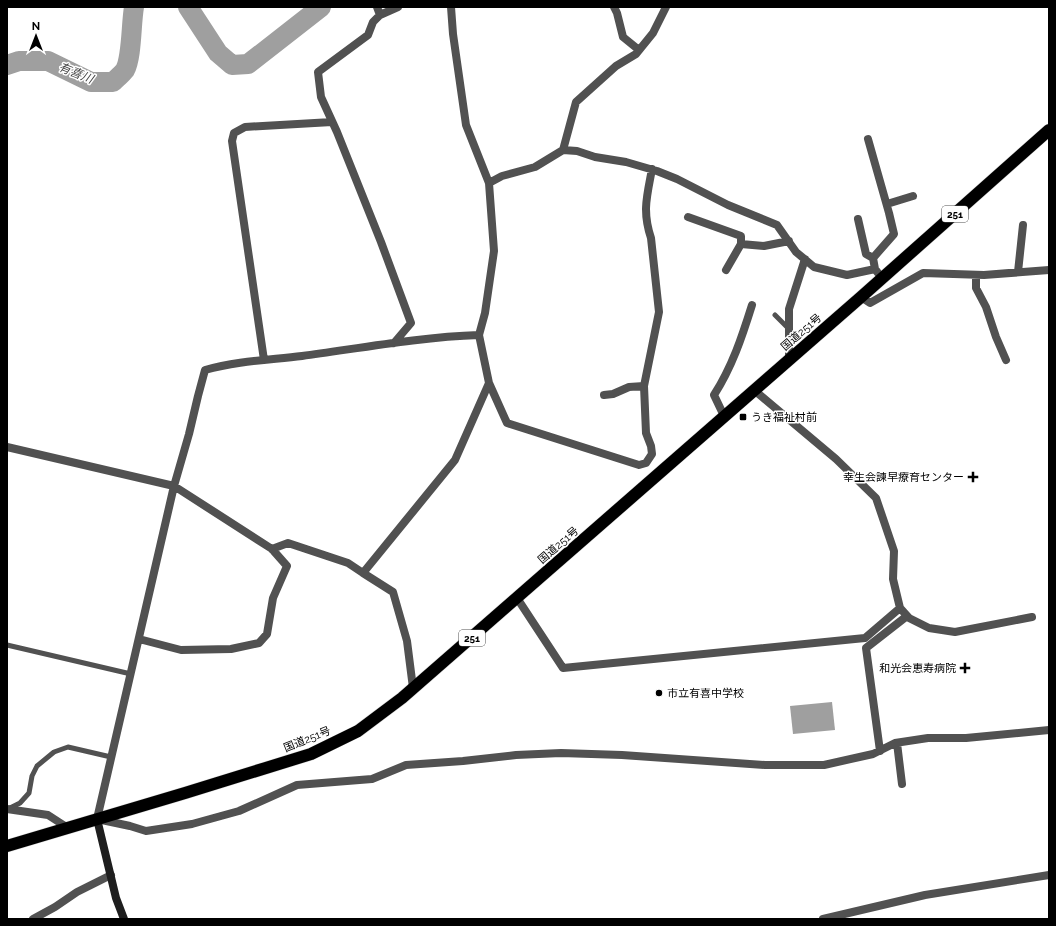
<svg xmlns="http://www.w3.org/2000/svg" width="1056" height="926" font-family="Raleway,'Noto Sans JP',sans-serif">
<style>
.water{fill:#9f9f9f}
.lines{fill:none;stroke-linecap:round;stroke-linejoin:round}
.river{stroke:#9f9f9f;stroke-width:20}
.highway-casing{stroke:#dbdbdb;stroke-width:13}
.lane{stroke:#515151;stroke-width:5}
.street{stroke:#515151;stroke-width:8}
.secondary{stroke:#1e1e1e;stroke-width:8}
.highway{stroke:#000;stroke-width:12}
.poi-dot{fill:#000;stroke:#fff;stroke-width:1.5}
.labels{text-anchor:middle;stroke-width:3;stroke-linejoin:round;paint-order:stroke}
.shield{fill:#fff;stroke:#4c4c4c;stroke-width:1}
.shield-label{font-size:10px;font-weight:bold;fill:#000}
.street-label{font-size:11px;fill:#000;stroke:#fff}
.poi-label{font-size:11px;fill:#000;stroke:#fff;text-anchor:start}
.water-label{font-size:12px;font-style:italic;fill:#404040;stroke:#fff}
</style>
<rect width="100%" height="100%" fill="#fff"/>
<path class="water" d="M832,702L835,730L793,734L790,706Z"/>
<g class="lines">
<path class="river" d="M188,7L218,53L232,65L248,64L321,7
M7,65L19,61H48L91,82H113C117,78 122,74 125,70C132,57 131,24 134,7"/>
<g class="highway-casing">
<path id="highway" d="M7,846L185,793L311,754L358,731L402,698L861,297L1049,130"/>
</g>
<path class="lane" d="M775,315L788,328
M7,645L131,674
M10,808L20,803L29,793L32,776L37,766L54,752L68,747L111,757"/>
<path class="street" d="M377,7L380,15
M451,7L453,34L466,125L489,183
M614,7L617,13L623,37L639,50
M868,139L889,213L894,234L873,258L875,269L878,273
M563,150L576,102L616,66L636,54L653,33L666,7
M887,204L913,196
M688,217L741,236V244L764,246L789,241
M858,219L866,254L873,258
M875,269L847,275L814,267L796,252L777,225L728,205L677,179L657,171L626,162L595,157L577,151L563,150L535,167L502,176L489,183L494,251L485,313L479,335C420,337 361,348 302,356C269,360 237,361 205,370L198,396L189,434L174,486L97,819L130,826L146,831L192,824L239,811L297,785L372,779L406,765L463,761L516,755L561,753L622,755L765,765H824L873,754L895,743L928,738H966L1049,730
M726,270L741,244
M1018,272L1023,225
M976,275V288L986,307L996,337L1006,360
M861,297L870,303L923,273L984,275L1049,270
M394,343L411,323L381,242L337,132L321,97L318,72L368,35L373,22L380,15L398,7
M264,360L232,141L234,133L245,127L332,122
M789,360V309L805,259
M489,383L507,423L639,465L646,463L652,454L651,446L646,433L644,386L659,312L651,238C642,211 647,196 652,169
M754,390L836,459L876,498L894,551L893,579L900,608L909,618L929,628L955,632L1032,617
M604,395L613,394L629,387L644,386
M724,416L714,395C732,367 742,337 752,305
M7,447L174,486L272,549L287,566L273,598L267,634L259,643L231,649L181,650L139,639
M272,549L288,543L348,563L363,573L455,460L489,383L479,335
M363,573L393,592L407,641L413,688
M517,598L563,668L865,638L900,608
M897,743L902,784
M880,751L866,648L907,616
M7,809L48,815L68,828
M33,919L55,907L77,892L111,875
M823,919L925,895L1049,875"/>
<path class="secondary" d="M97,819L116,898L124,919"/>
<use href="#highway" class="highway"/>
</g>
<g class="poi-dot">
<rect x="739" y="413" width="8" height="8" rx="2"/>
<path d="M971 471h4v4h4v4h-4v4h-4v-4h-4v-4h4z"/>
<path d="M963 662h4v4h4v4h-4v4h-4v-4h-4v-4h4z"/>
<circle cx="659" cy="693" r="4"/>
</g>
<g class="labels">
<g class="shield">
<rect x="942" y="206" width="26" height="16" rx="3"/>
<rect x="459" y="630" width="26" height="16" rx="3"/>
</g>
<g class="shield-label">
<text x="955" y="218">251</text>
<text x="472" y="642">251</text>
</g>
<g class="street-label">
<text transform="translate(801 332) rotate(-41)" y="4">国道251号</text>
<text transform="translate(558 545) rotate(-41)" y="4">国道251号</text>
<text transform="translate(307 739) rotate(-22)" y="4">国道251号</text>
</g>
<g class="poi-label">
<text x="751" y="421">うき福祉村前</text>
<text x="964" y="481" text-anchor="end">幸生会諫早療育センター</text>
<text x="956" y="672" text-anchor="end">和光会恵寿病院</text>
<text x="667" y="697">市立有喜中学校</text>
</g>
<g class="water-label">
<text transform="translate(76 73) rotate(22)" y="4">有喜川</text>
</g>
</g>
<rect width="1056" height="926" fill="none" stroke="#000000" stroke-width="16"/>
<g transform="translate(36 36)" stroke="#ffffff" stroke-width="3" paint-order="stroke">
<path d="M0-3L7 15L0 10L-7 15Z" fill="#000000"/>
<text y="-6" font-size="11" font-weight="bold" text-anchor="middle" fill="#000000">N</text>
</g>
</svg>
